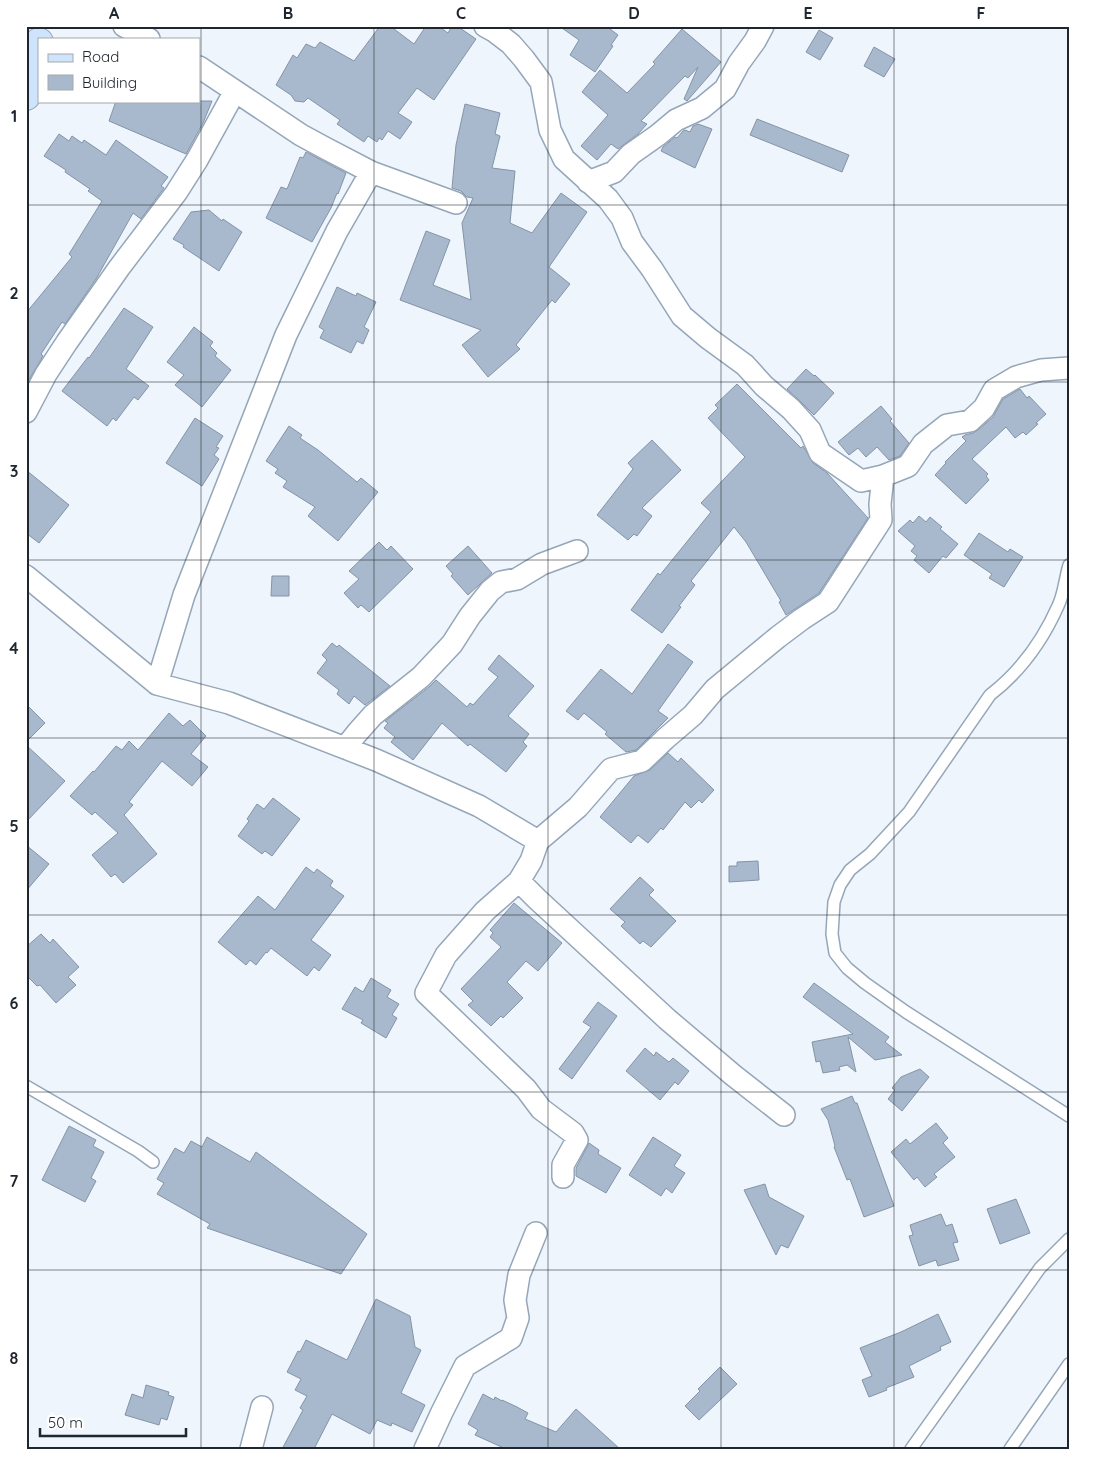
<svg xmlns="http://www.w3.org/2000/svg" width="1095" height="1475" font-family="Quicksand,sans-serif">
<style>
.building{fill:#a8b9cd;stroke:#8494a7}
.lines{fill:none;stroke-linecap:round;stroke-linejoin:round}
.lane-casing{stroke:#95a6b9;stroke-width:14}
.street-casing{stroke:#95a6b9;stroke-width:24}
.secondary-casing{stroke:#95a6b9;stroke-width:30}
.lane{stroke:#fff;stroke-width:11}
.street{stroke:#fff;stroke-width:21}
.secondary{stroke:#cee4fc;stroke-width:28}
.grid{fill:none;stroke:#20262e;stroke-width:1;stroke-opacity:0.55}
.neatline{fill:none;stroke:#20262e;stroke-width:2}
.grid-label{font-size:16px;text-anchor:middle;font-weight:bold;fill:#20262e}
</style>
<rect width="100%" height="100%" fill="#eef5fd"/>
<path class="building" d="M380,26H390L414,44L426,26H438L448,33L452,26H457L476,39L434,100L417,88L398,113L412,122L400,139L388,131L382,140L379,138L377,142L368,136L364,142L337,124L340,120L308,98L304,102L295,101L291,95L276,85L293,55L297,58L306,44L315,48L320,42L354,61Z
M559,26H606L618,35L611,45L613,46L595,72L570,55L579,40Z
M682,29L721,62L687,101L684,99L698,67L688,78L685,76L641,121L647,124L638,134L618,149L611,144L597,160L581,146L608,115L582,92L600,70L627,93L655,64L653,62Z
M819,30L833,38L820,60L806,52Z
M874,47L895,59L884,77L864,66Z
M116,101H212L203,123L186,154L109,121Z
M465,104L500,113L495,134L500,136L492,168L515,171L510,223L532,233L561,193L587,212L549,267L570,284L555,303L552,300L516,345L520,349L488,377L462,345L481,330L400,300L426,231L450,240L433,285L471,300L462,223L473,198L467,197L461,191L452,188L456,145Z
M757,119L849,155L842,172L750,135Z
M698,124L712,129L695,168L661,151L663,147L675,137L677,138L683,131L685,130L690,132L693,126Z
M59,134L69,141L72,136L82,143L84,140L106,155L116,140L168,177L161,186L164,188L141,219L133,213L96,279L65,324L62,322L41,354L43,356L26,385V313L72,257L69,254L102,201L88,191L90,189L65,172L66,170L44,156Z
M306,152L346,173L338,194L337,193L331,208L312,242L266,218L281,187L287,189L300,157L303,158Z
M209,210L222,221L223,219L242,232L219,271L183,247L184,245L173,239L191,212Z
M337,287L356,296L357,293L376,302L364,327L369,330L363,344L357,341L351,353L320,338L324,330L319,327Z
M124,308L153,327L126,369L149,386L138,400L134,397L116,421L113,418L107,426L62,391L88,357L89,358Z
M194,327L213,342L210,346L217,353L215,356L231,370L202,407L175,385L184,375L167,362Z
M806,369L814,376L815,375L834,393L814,415L800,401L787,389Z
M737,384L801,448L803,446L813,463L827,473L868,518L819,593L786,615L779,602L781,601L746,542L734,527L691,581L695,585L679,606L681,607L662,633L631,610L658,573L660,575L711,512L701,503L745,457L708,418L718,408L715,405Z
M1020,389L1027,398L1029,396L1046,414L1036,423L1038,424L1026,435L1023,432L1015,438L1006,427L972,459L988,474L986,476L989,480L966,504L935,475L946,463L945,462L966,441L962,437L965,435L973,433L978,430L993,417L1003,399Z
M881,406L892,419L890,421L909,443L900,456L889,460L877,447L866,457L858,448L849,455L838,442Z
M195,418L223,436L216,447L219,448L214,455L219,459L202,486L166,463Z
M289,426L302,435L300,438L318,450L357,482L361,478L378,492L338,541L308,516L315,507L283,487L287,481L275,473L278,469L266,461Z
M652,440L681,470L642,508L652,516L637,536L634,534L628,540L597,515L633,469L628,463Z
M26,470L69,505L39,543L26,533Z
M919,516L926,522L930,517L942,527L940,529L958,544L946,558L943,556L929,573L914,560L917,556L911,551L915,546L898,531L910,520L913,523Z
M979,533L1008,552L1010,549L1023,557L1004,587L989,578L992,574L964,555Z
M379,542L387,550L391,546L413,569L369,612L361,605L358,608L344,593L359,579L349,571Z
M468,546L492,573L468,595L451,576L453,574L446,566Z
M272,576H289V596H271Z
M332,643L337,647L339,645L390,686L365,705L354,696L349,704L337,694L339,690L317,673L327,660L322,655Z
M668,644L693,662L658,711L668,718L636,750L626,752L605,734L607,732L584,713L578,720L566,711L601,669L632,694Z
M499,655L534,686L508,716L529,734L523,742L527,746L506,772L470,744L468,746L442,723L413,760L391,742L395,737L384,728L388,723L385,721L429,687L436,680L467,707L470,703L473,705L498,677L488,669Z
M26,704L45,723L26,742Z
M169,713L183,726L190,720L206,736L191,754L208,767L192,786L162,761L129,802L133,805L124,815L157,854L123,883L115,874L111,877L92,855L118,833L95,812L92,815L70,796L93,771L94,772L116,746L122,750L129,741L138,750Z
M26,745L65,781L26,822Z
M668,753L678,762L681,758L714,790L702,803L699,800L691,808L685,802L663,830L661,828L648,843L638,835L631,843L600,817L634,776L650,770Z
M273,798L300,819L272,856L265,851L262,854L238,836L249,821L247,819L257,804L264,809Z
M26,845L49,864L26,891Z
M758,861L759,880L729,882V866H737V862Z
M306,867L314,873L317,869L333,881L330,886L344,896L311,940L331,955L319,971L314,967L307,976L271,948L267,953L266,952L256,965L250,960L246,965L218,942L258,896L275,910Z
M640,877L654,890L649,895L676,921L651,947L643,941L640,944L621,926L625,922L610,909Z
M514,903L562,943L538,971L526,961L507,982L523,998L503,1018L501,1016L491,1026L468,1005L473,1001L461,989L501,947L490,937L493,933L490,930Z
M41,934L50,943L53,939L79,967L68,977L76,985L56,1003L40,985L37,986L26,975V947Z
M371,978L391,990L387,997L399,1004L392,1015L397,1018L386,1038L361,1023L363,1020L342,1009L355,987L363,992Z
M814,983L889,1037L885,1042L902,1055L875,1060L848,1037L856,1072L847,1065L839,1067L840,1070L823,1073L820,1061L816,1062L812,1042L853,1034L803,997Z
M598,1002L617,1016L572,1079L559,1069L591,1027L583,1022Z
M645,1048L654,1056L656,1052L669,1062L673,1058L689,1071L678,1085L675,1082L660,1100L626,1071Z
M920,1069L929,1077L902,1111L888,1099L895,1090L892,1088L901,1077Z
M852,1096L855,1103H857L894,1206L864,1217L850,1179L847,1180L834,1147L835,1146L828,1120L821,1109Z
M936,1123L948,1138L943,1143L955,1157L934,1174L937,1177L925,1187L917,1177L914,1180L891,1152L906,1139L910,1144Z
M69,1126L96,1140L93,1146L104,1152L91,1178L96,1181L85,1202L42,1180Z
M207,1137L250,1162L256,1152L367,1234L341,1274L207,1228L210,1224L157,1194L164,1183L157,1179L175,1148L184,1153L191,1141L202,1147Z
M653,1137L681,1155L674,1166L685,1173L672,1193L666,1188L661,1196L629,1175Z
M589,1143L599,1150L598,1154L621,1168L606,1193L576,1176V1168Z
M765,1184L769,1197L804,1216L788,1248L781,1245L776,1255L744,1190Z
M1016,1199L1030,1233L1000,1244L987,1209Z
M941,1214L946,1226L952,1224L958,1242L953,1243L959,1260L938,1266L936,1260L919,1266L909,1236L913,1235L910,1225Z
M376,1299L410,1316L415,1347L421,1350L401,1393L425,1405L412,1432L392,1423L391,1426L377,1420L370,1434L332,1414L314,1449H282L303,1410L300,1408L307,1396L295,1390L301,1379L287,1372L298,1351L300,1352L306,1340L347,1360Z
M938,1314L951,1342L940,1347L941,1350L909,1366L914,1377L886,1388L887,1390L869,1397L862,1380L872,1376L860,1348L901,1332Z
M720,1367L737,1384L699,1420L685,1406L700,1391L698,1389Z
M146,1385L169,1392L168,1395L174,1397L167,1420L161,1418L159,1425L125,1415L132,1394L143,1398Z
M483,1394L494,1400L495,1397L502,1401V1400L517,1407L528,1413L525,1419L556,1432L576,1409L620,1449H506L475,1435L478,1430L468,1424Z"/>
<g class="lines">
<g class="lane-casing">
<path id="lane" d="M1069,565C1065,578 1064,594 1058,606C1042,642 1021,671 990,695L909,812L870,854L850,870L840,885L834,902L832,934L835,953L847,968L865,983L906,1012L1069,1116
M26,1086L138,1151L153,1162
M911,1449L1040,1268L1069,1239
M1010,1449L1069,1364"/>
</g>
<g class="street-casing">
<path id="street" d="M124,26L149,39
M485,26L494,31L511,44L524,59L541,82L550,130L564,159L608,199L622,218L632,242L652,269L682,316L708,338L745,365L764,386L791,409L810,430L820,453L861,481L883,476L908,466L923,444L947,425L970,421L984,408L994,390L1016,377L1041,370L1069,368
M199,67L301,135L325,148L371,172L456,203
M588,182L614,172L631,154L658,135L676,120L702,108L725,89L739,63L755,41L763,26
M26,412L46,374L67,342L119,268L176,193L197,160L235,91
M26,576L157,684L229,703L376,760L479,806L538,841L531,861L519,881L485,911L446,955L426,993L526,1089L541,1109L573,1133L577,1140L563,1165V1177
M157,684L184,595L286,335L337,231L371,172
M345,748L357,733L373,715L421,677L452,644L470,616L490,591L501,582L517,579L542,564L577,551
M538,841L578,807L611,769L642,761L665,739L693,715L715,689L778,637L802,619L828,602L881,520L880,504L883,476
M519,881L537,899L667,1019L733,1075L784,1115
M251,1449L262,1407
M425,1449L442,1412L465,1366L511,1338L518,1318L515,1300L519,1275L536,1233"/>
</g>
<g class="secondary-casing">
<path id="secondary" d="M26,96L39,42"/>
</g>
<use href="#lane" class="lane"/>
<use href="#street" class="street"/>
<use href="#secondary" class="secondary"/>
</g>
<path class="grid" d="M201,26V1449M374,26V1449M548,26V1449M721,26V1449M894,26V1449M26,205H1069M26,382H1069M26,560H1069M26,738H1069M26,915H1069M26,1092H1069M26,1270H1069"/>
<rect width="1095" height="1475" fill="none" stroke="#ffffff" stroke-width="55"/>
<rect x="38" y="38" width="162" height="65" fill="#ffffff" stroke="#a6a8ab"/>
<rect x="48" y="54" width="25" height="8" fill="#cee4fc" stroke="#a6a8ab"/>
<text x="82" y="62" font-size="15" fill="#20262e">Road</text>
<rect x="48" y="75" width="25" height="15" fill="#a8b9cd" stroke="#a6a8ab"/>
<text x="82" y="88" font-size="15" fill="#20262e">Building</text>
<path d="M40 1428v8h146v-8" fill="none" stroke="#20262e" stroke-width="2.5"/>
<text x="48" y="1428" font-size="15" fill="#20262e" stroke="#ffffff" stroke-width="4" paint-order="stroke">50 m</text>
<rect x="28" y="28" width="1040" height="1420" class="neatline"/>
<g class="grid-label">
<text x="114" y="19">A</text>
<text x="288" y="19">B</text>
<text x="461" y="19">C</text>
<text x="634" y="19">D</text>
<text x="808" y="19">E</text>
<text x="981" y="19">F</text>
<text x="14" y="122">1</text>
<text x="14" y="299">2</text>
<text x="14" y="477">3</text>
<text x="14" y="654">4</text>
<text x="14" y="832">5</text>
<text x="14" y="1009">6</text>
<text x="14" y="1187">7</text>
<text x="14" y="1364">8</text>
</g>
</svg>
